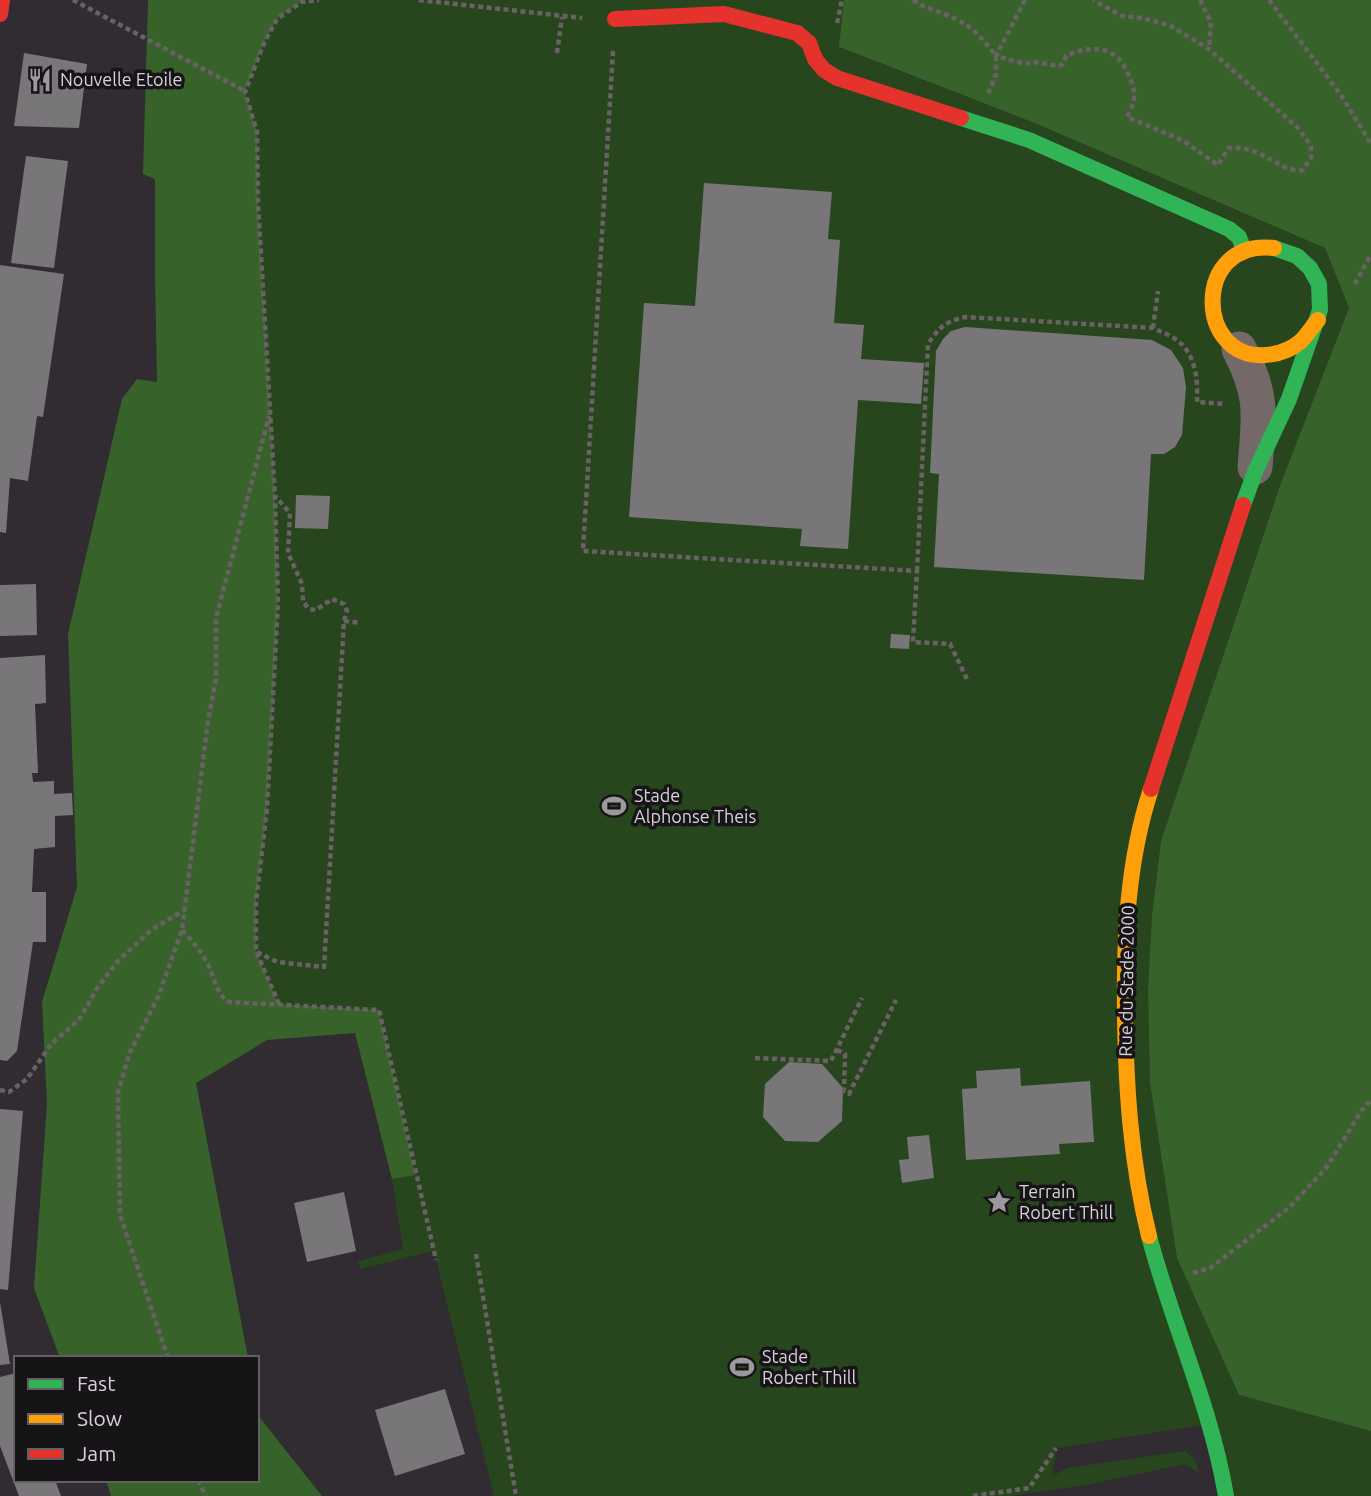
<svg xmlns="http://www.w3.org/2000/svg" width="1371" height="1496" font-family="Ubuntu,sans-serif">
<style>
.green{fill:#27461e}
.forest{fill:#37632b}
.building{fill:#79767a}
.lines{fill:none;stroke-linecap:round;stroke-linejoin:round}
.path{stroke:#696163;stroke-width:4.5;stroke-dasharray:5 3.5;stroke-linecap:butt}
.street{stroke:#746868;stroke-width:35}
.fast{stroke:#30b455;stroke-width:16}
.slow{stroke:#ff9f0a;stroke-width:16}
.jam{stroke:#e5322d;stroke-width:16}
.labels{text-anchor:middle;stroke-width:7;stroke-linejoin:round;paint-order:stroke}
.poi-label{font-size:18px;fill:#d6d2d7;stroke:#171418;text-anchor:start}
.street-label{font-size:18px;fill:#d6d2d7;stroke:#171418}
</style>
<rect width="100%" height="100%" fill="#302c31"/>
<path class="green" d="M304,0H844L840,48L1037,124L1325,248L1349,308L1282,480L1161,841L1152,915L1148,990L1150,1083L1177,1258L1239,1395L1371,1431V1496H1226L1210,1424L1057,1448L1052,1476L1067,1468L1185,1451L1195,1459L1199,1473L1185,1464L1086,1485L1010,1496H494L434,1251L360,1269L358,1261L403,1249L392,1179L414,1175L379,1010L279,1004L256,951V902L267,809L278,602L275,496L258,203L257,132L245,92L265,41L277,19Z"/>
<path class="forest" d="M148,0H304L277,19L265,41L245,92L257,132L258,203L275,496L278,602L267,809L256,902V951L279,1004L379,1010L415,1175L392,1179L355,1033L267,1040L196,1083L248,1358H60L34,1288L47,1104L42,1002L77,887L68,634L122,399L137,379L157,382L155,274V179L143,174Z
M844,0H1371V1431L1239,1395L1177,1258L1150,1083L1148,990L1152,915L1161,841L1282,480L1349,308L1325,248L1037,124L839,47Z
M257,1405L260,1418L322,1496H111L106,1480H257Z"/>
<path class="building" d="M24,53L87,64L79,128L14,126Z
M26,156L68,161L54,268L11,263Z
M704,183L832,192L828,239L840,240L834,323L864,325L861,359L924,363L921,404L858,400L848,549L800,546L802,529L629,517L644,303L695,306Z
M0,265L64,274L43,417L37,416L28,481L10,478L6,533L0,532Z
M965,327L1152,340L1171,350L1183,368L1186,387L1182,435L1175,447L1164,454H1151L1144,580L934,567L939,474L930,473L936,351L943,339L951,331Z
M296,495L330,496L328,529L295,528Z
M36,584L37,635L0,636V585Z
M891,634L910,635L909,649L890,648Z
M45,655L46,703L35,704L38,773H32L33,782L54,781V794L72,793L73,815L55,816V847L34,849L32,892H46V942H33L17,1051L7,1061L0,1060V658Z
M789,1062L822,1064L843,1088L842,1121L818,1142L785,1141L763,1117L765,1084Z
M1020,1068L1021,1086L1090,1081L1094,1142L1059,1144L1060,1154L966,1160L962,1089L977,1088L976,1071Z
M0,1109L23,1111L8,1290L0,1289Z
M929,1135L934,1178L902,1183L899,1160L909,1159L907,1137Z
M344,1192L356,1251L307,1262L294,1203Z
M0,1302L10,1364L0,1365Z
M16,1373V1480H55L61,1496H19L0,1446V1377Z
M445,1389L465,1454L395,1476L375,1410Z"/>
<g class="lines">
<path class="path" d="M73,0L245,91
M419,0L582,18
M913,0C924,8 936,10 949,16C970,24 983,39 996,56V74L988,94
M1025,0L996,56L1025,64L1034,62L1059,66L1063,64L1066,56C1091,44 1115,46 1127,71C1136,90 1137,99 1127,117L1182,140L1218,165L1228,148C1263,145 1279,173 1303,170L1311,158V146L1298,128L1209,49L1169,25L1142,18L1122,16L1093,0
M1200,0L1211,23L1209,49
M1269,0L1341,95L1371,144
M837,23L842,0
M613,51L583,551L917,571L913,642L950,644L967,679
M557,53L562,17
M1355,284L1371,254
M1153,328L1158,291
M917,571L928,344C940,326 945,322 965,317L1153,328C1161,332 1171,335 1178,341C1196,355 1198,381 1197,402L1226,404
M344,621L361,623
M182,930C192,940 200,950 207,963C215,977 215,993 229,1002L379,1010L436,1260
M257,952L277,962L324,967L344,621L347,611L344,604L332,599L316,610L309,609L303,602L302,584L288,553L290,513L276,497
M279,1004L256,951V902L267,809L278,602L275,496L258,203L257,132L245,92L265,41L277,19L302,2L319,0
M837,1050L845,1054L844,1091L849,1094L896,1000
M755,1058L831,1061L862,998
M0,1090L9,1092L27,1079L52,1043L79,1020L96,990L117,962L150,931L184,910
M476,1254L516,1496
M1193,1273L1210,1268L1290,1207L1326,1168L1362,1110L1371,1100
M168,1358L120,1215L118,1092L130,1052L158,997L182,930L208,721L216,679V618L269,416
M198,1480L206,1496
M973,1496L1029,1488L1056,1448"/>
<path class="street" d="M1239,349C1264,397 1259,416 1255,467"/>
<path class="fast" d="M961,118L1029,140L1229,229L1239,237L1244,250
M1243,505L1255,472L1289,399L1320,310L1319,284L1310,268L1297,256L1274,248
M1149,1236C1172,1324 1211,1406 1226,1496"/>
<path class="slow" d="M1274,248C1192,238 1195,361 1266,355C1278,354 1291,350 1301,341C1307,335 1312,327 1318,320
M1149,1236C1131,1163 1126,1090 1125,1015C1124,939 1127,862 1151,789"/>
<path class="jam" d="M0,14L2,0
M615,19L724,14L797,33L809,43L815,59L824,70L837,78L961,118
M1151,789L1243,505"/>
</g>
<defs>
<g id="restaurant-bare" transform="scale(1.89)"><path d="M-5-6h1v4h1v-4h1v4h1v-4h1v5L-1.5 .5V6h-2V.5L-5-1ZM5-6V6H3V1.5H1.5Q1.5-4 5-6Z" fill="#9c989d" stroke="#171418" stroke-width="2.5" paint-order="stroke"/></g>
<g id="stadium-bare" transform="scale(1.89)"><path d="M0-5a6.5 5 0 1 0 0 10a6.5 5 0 1 0 0-10ZM-3.5-1.8h7v3.6h-7Z" fill="#9c989d" stroke="#171418" stroke-width="2.5" paint-order="stroke"/></g>
<g id="sight-bare" transform="scale(1.89)"><path d="M0-6L1.8-2.2L6-1.7L2.9 1.2L3.7 5.4L0 3.3L-3.7 5.4L-2.9 1.2L-6-1.7L-1.8-2.2Z" fill="#9c989d" stroke="#171418" stroke-width="2.5" paint-order="stroke"/></g>
</defs>
<g fill-rule="evenodd">
<use href="#restaurant-bare" x="40" y="80"/>
<use href="#stadium-bare" x="614" y="806"/>
<use href="#sight-bare" x="999" y="1202"/>
<use href="#stadium-bare" x="742" y="1367"/>
</g>
<g class="labels">
<g class="poi-label">
<text x="60" y="86">Nouvelle Etoile</text>
<text x="634" y="802">Stade<tspan x="634" dy="21">Alphonse Theis</tspan></text>
<text x="1019" y="1198">Terrain<tspan x="1019" dy="21">Robert Thill</tspan></text>
<text x="762" y="1363">Stade<tspan x="762" dy="21">Robert Thill</tspan></text>
</g>
<g class="street-label">
<text transform="translate(1127 981) rotate(-89)" y="6">Rue du Stade 2000</text>
</g>
</g>
<rect x="14" y="1356" width="245" height="126" fill="#171418" stroke="#636064" stroke-width="2"/>
<rect x="28" y="1379" width="35" height="10" fill="#30b455" stroke="#636064" stroke-width="2"/>
<text x="77" y="1391" font-size="21" fill="#d6d2d7">Fast</text>
<rect x="28" y="1414" width="35" height="10" fill="#ff9f0a" stroke="#636064" stroke-width="2"/>
<text x="77" y="1426" font-size="21" fill="#d6d2d7">Slow</text>
<rect x="28" y="1449" width="35" height="10" fill="#e5322d" stroke="#636064" stroke-width="2"/>
<text x="77" y="1461" font-size="21" fill="#d6d2d7">Jam</text>
</svg>
